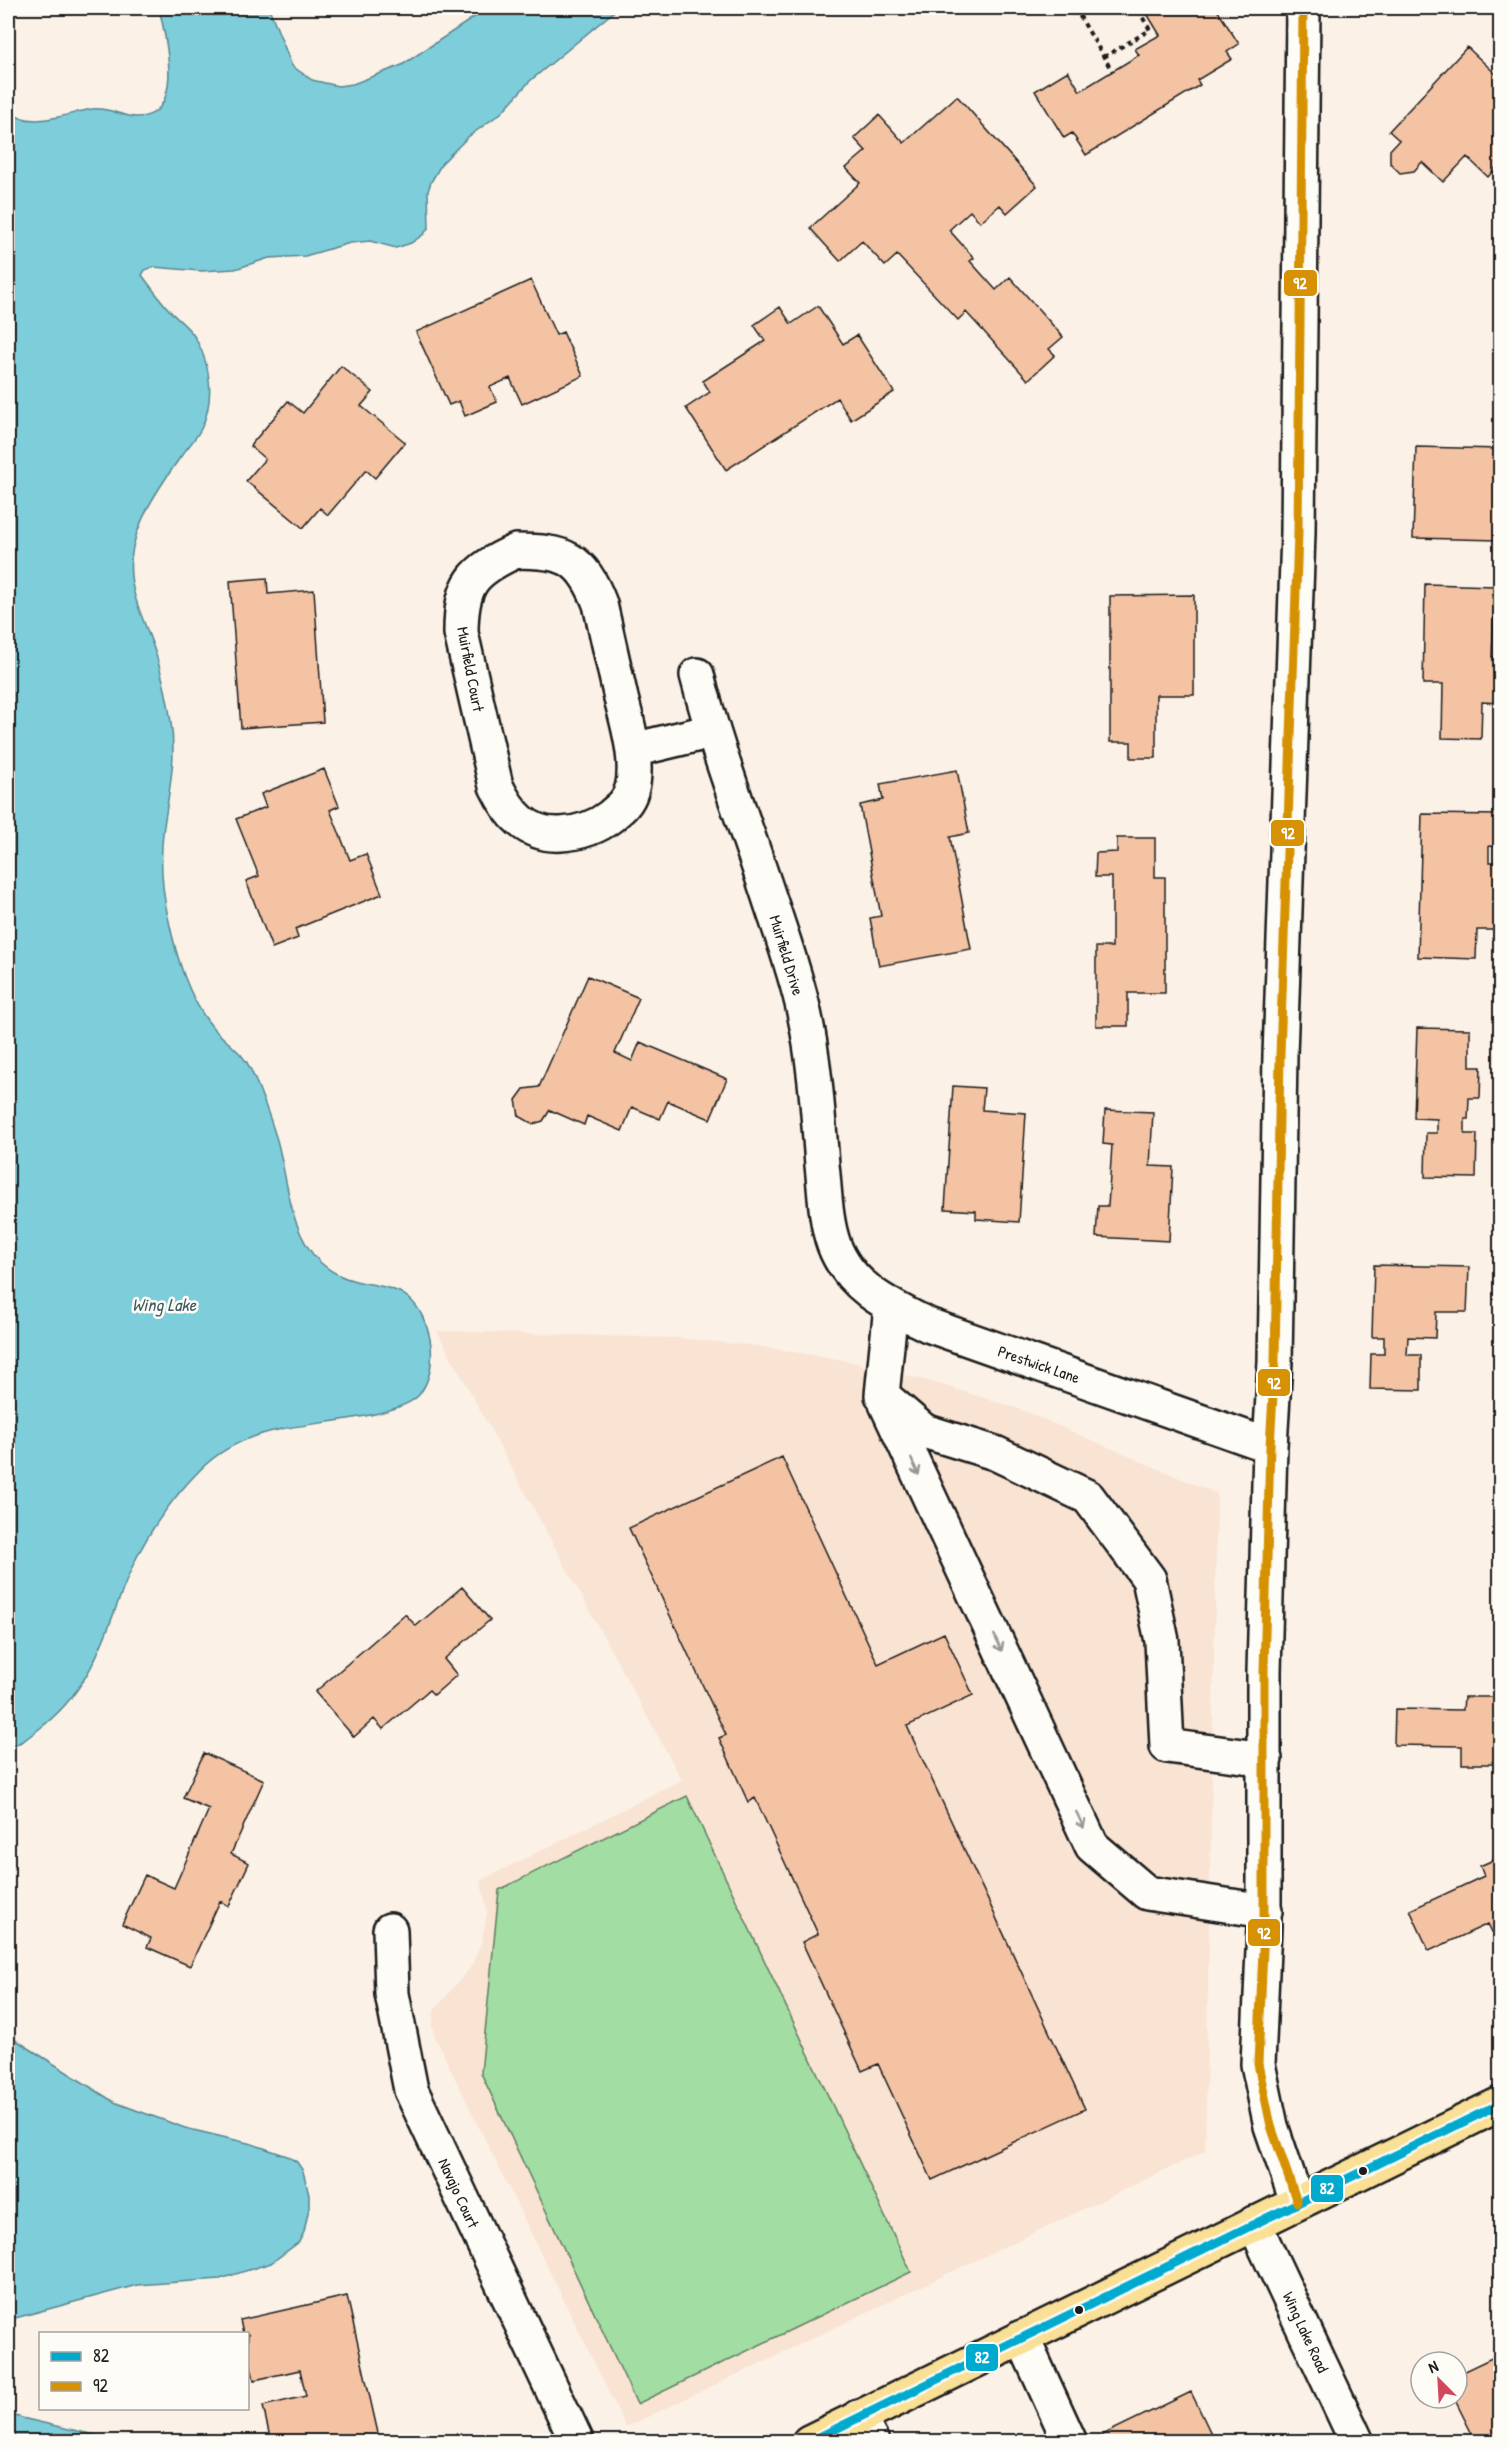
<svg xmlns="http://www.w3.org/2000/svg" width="1508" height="2449" font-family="'Patrick Hand',sans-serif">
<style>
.built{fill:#f9e3d2}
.green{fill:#a2dda3;stroke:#5f7c60;stroke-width:1.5}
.water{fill:#7ecddb;stroke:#57868f;stroke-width:1.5}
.building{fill:#f4c3a4;stroke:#1c1c1c;stroke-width:1.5}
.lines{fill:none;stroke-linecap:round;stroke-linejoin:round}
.minor-casing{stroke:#1c1c1c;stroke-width:38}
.major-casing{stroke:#1c1c1c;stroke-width:38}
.path{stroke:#1c1c1c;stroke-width:4;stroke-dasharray:4.5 4.5;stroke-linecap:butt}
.minor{stroke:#fdfcf7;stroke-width:33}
.major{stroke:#fadf96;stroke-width:33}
.bus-1-casing{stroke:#fdfcf7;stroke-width:14}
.bus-2-casing{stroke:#fdfcf7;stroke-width:14}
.bus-1{stroke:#00a9ce;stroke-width:9}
.bus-2{stroke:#d69104;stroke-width:9}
.oneway{stroke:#989794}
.bus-dot{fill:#1c1c1c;stroke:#fdfcf7;stroke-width:2}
.labels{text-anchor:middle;stroke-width:5;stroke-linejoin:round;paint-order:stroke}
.street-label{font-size:16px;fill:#1c1c1c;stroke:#fdfcf7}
.water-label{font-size:18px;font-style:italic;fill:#3e5a5f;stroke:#fdfcf7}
.line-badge{stroke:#fdfcf7;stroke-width:2}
.badge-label{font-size:16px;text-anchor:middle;font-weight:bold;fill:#fff}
</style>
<rect width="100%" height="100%" fill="#fbf1e6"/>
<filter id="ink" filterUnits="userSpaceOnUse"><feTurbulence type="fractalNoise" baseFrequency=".0167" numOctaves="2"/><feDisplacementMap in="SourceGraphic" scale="12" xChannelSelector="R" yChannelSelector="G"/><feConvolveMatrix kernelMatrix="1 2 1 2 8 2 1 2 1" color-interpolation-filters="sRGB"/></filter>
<g filter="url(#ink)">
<path class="built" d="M437,1331L675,1338L757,1346L843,1360L936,1383L1019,1409L1217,1494L1205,2151L626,2427L435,2037L432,2025L435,2009L471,1967L482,1942L487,1912L484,1894L480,1881L682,1780Z"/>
<path class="green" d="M687,1796L911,2272L637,2404L481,2073L499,1890Z"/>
<path class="water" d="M159,8H269L292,66L312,80L338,86L353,84L402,65L488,8H618L530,81L501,113L468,137L442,163L431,182L428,191L429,227L424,234L411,243L396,248L370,241L350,243L305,256L269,258L235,269L201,271L153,267L145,270L142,275C151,287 160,300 171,312C179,321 190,328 196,339C211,366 215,400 201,429C195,440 186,449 179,459C158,489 135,522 131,559C127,592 148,627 157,658C163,679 168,701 171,722C177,761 168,795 163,833C160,861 162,890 168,917C176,955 188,999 214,1029C227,1043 243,1052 251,1070C261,1092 270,1117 277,1140C288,1179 289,1233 320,1262C359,1299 406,1268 426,1325C432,1341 433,1355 430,1371C428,1380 424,1389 418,1396C395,1418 315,1422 282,1429C252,1435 222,1447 200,1470C175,1495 150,1529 135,1561C106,1623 99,1684 39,1729C29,1737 20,1744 8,1748V112C34,129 64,114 92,109C108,107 121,116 136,117C187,118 165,35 159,8Z
M8,2035L114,2102L185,2128L252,2144L287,2156L297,2162L303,2171L309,2195V2208L304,2232L299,2242L271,2263L220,2279L137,2285L8,2320Z
M8,2414L22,2418L120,2441H8Z"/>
<path class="building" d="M1153,8H1216L1239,44L1227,52L1232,59L1197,80L1200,85L1086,155L1072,133L1064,138L1035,91L1068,71L1080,91L1139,55L1135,49L1160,35L1146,12Z
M1467,47L1500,78V163L1488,177L1467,157L1443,182L1422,162L1414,171L1400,173L1390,163V150L1399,140L1389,131Z
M957,96L1037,186L1007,213L1000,205L980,222L970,211L949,230L974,258L970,261L996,290L1010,277L1063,337L1049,349L1055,355L1028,380L966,312L958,320L897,255L885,266L862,241L840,261L810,228L860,183L846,168L866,151L854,138L879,115L904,143Z
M531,280L556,335L563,332L583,376L522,404L510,378L490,387L497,402L465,416L459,401L449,405L416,332Z
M818,306L843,344L857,335L894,392L851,420L837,398L726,470L686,408L710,392L703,381L765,341L754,325L780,307L791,324Z
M341,366L373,392L361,406L405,442L375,478L366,470L328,515L320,508L303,528L246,481L265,459L250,446L288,401L303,413Z
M1416,447L1500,449L1499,540L1413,538Z
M267,578L268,594L314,590L323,722L241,728L230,581Z
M1425,584L1495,586L1492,657H1500V703L1482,702L1481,739L1442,738L1443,684H1423Z
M1194,595V695H1156V758H1131V742H1110V596Z
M324,769L339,806L330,810L350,860L366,854L382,894L295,929L298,938L272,948L246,881L259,876L236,819L266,807L261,794Z
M957,770L969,833L950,837L971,949L879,966L870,918L881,916L860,805L883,800L880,784Z
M1422,814L1500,815V847L1489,846V862H1500L1498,930H1477L1476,959L1418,957Z
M1117,838H1155V877H1165V993H1128V1026H1096V947H1112V877H1095L1096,853L1117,852Z
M588,976L639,998L615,1053L632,1061L640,1042L727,1079L710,1119L668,1101L660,1119L632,1107L622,1131L587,1116L584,1125L550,1110L543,1121L533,1124L519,1116L516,1100L524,1089L539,1087Z
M1417,1028L1470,1029V1067H1481L1480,1098H1469L1468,1119H1465V1134H1477L1476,1178L1425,1177L1426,1133H1437V1119L1414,1118Z
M953,1086L984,1088L982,1110L1026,1113L1019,1222L976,1219V1211L945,1209Z
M1105,1110L1153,1112L1150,1166L1173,1167L1169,1241L1096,1237L1098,1206H1108L1112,1145L1103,1144Z
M1374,1265L1469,1267L1467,1312H1436L1435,1338L1408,1337L1407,1355H1421V1390L1370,1389L1371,1354H1384V1337H1372Z
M782,1457L878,1664L944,1633L973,1695L907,1726L1085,2109L932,2180L878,2064L862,2071L802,1942L818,1934L755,1798L748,1802L719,1738L726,1735L629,1528Z
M462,1587L490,1620L444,1659L457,1675L434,1695L429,1690L383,1729L374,1719L354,1737L315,1692L405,1614L416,1626Z
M1464,1697H1500V1764H1462V1746L1394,1745L1395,1709L1463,1710Z
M204,1753L264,1780L231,1854L249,1863L229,1906L220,1901L190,1966L147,1947L151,1938L122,1924L145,1875L174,1888L209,1809L183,1798Z
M1500,1857V1927L1492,1932L1488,1924L1429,1951L1410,1910L1484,1876L1480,1866Z
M347,2296L380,2442H271L263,2406L306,2396L300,2370L254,2380L248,2352V2334H243L240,2320Z
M1498,2355L1500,2359V2442H1476L1454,2398H1457V2388L1466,2384L1460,2373Z
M1191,2392L1215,2442H1093L1092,2440Z"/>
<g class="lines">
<g class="minor-casing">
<path id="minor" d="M516,551C565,551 582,557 600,604C607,635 614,667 621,698C628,725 645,780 624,804C621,808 615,812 611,816C596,828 579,833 561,834C527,836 509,813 496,786L461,633C461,584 472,571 516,551Z
M697,675C717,752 746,827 771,903C783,939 796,975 804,1012C815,1062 818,1113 822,1165C825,1191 825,1220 834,1245C850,1288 890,1306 928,1325L1270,1446
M633,750L712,731
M891,1306L882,1395L924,1431L995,1453L1088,1497L1149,1579L1162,1641L1167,1746L1265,1759
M886,1404L1092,1846L1147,1893L1265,1911
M390,1930L392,1994L411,2090L577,2442
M1297,2202L1271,2126L1258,2064L1264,1927V1672L1270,1446L1275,1362L1280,1055L1298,533L1303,8
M1254,2223L1357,2442
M1022,2337L1070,2442
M858,2417L872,2442"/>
</g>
<g class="major-casing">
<path id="major" d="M809,2442L1500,2104"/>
</g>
<path class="path" d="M1075,8L1112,71
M1104,57L1150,30L1137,8"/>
<use href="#minor" class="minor"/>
<use href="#major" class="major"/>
<g class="bus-1-casing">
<path id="bus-1" d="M809,2442L1500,2104"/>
</g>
<g class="bus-2-casing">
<path id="bus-2" d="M1297,2202L1271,2126L1258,2064L1264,1927V1672L1270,1446L1275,1362L1280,1055L1298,533L1303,8"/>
</g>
<use href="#bus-1" class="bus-1"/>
<use href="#bus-2" class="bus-2"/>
</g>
<defs><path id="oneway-shaft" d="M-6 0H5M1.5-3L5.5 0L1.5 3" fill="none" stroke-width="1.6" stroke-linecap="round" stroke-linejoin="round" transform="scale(1.5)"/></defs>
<g class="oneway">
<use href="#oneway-shaft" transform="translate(915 1467) rotate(65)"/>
<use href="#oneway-shaft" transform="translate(998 1643) rotate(65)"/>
<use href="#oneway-shaft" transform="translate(1080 1820) rotate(65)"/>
</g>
</g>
<g class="bus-dot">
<circle cx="1363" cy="2171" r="5"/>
<circle cx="1079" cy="2310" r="5"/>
</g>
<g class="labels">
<g class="street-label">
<text transform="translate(471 669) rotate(79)" y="6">Muirfield Court</text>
<text transform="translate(787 955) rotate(73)" y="6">Muirfield Drive</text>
<text transform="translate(1039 1364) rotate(19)" y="6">Prestwick Lane</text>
<text transform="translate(459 2193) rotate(65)" y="6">Navajo Court</text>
<text transform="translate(1306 2332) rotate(65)" y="6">Wing Lake Road</text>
</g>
<g class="water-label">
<text x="164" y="1311">Wing Lake</text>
</g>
</g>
<g class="line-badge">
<rect x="1283" y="269" width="35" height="28" rx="6" fill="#d69104"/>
<rect x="1270" y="819" width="35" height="28" rx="6" fill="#d69104"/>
<rect x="1257" y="1368" width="34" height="29" rx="6" fill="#d69104"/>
<rect x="1247" y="1918" width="34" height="29" rx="6" fill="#d69104"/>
<rect x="1310" y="2174" width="34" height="29" rx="6" fill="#00a9ce"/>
<rect x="965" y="2343" width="34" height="29" rx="6" fill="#00a9ce"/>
</g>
<g class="badge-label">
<text x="1300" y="289">92</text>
<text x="1288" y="839">92</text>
<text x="1274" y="1389">92</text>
<text x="1264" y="1939">92</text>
<text x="1327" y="2194">82</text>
<text x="982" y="2363">82</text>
</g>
<rect width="1508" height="2449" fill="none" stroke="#fdfcf7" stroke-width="30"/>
<rect x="15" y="15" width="1478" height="2419" fill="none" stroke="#1c1c1c" stroke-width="2" filter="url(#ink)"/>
<rect x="39" y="2332" width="210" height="78" fill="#fdfcf7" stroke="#a3a29f" stroke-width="1.5"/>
<rect x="51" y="2352" width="30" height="9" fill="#00a9ce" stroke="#a3a29f" stroke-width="1.5"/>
<text x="93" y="2362" font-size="18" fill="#1c1c1c">82</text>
<rect x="51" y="2382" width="30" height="9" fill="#d69104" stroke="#a3a29f" stroke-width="1.5"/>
<text x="93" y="2392" font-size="18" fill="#1c1c1c">92</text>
<g transform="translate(1439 2380) rotate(336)"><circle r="28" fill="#fdfcf7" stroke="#a3a29f" stroke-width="1.5"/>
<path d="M0-4.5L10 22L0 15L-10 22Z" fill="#d1495b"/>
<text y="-9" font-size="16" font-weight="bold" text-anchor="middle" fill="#1c1c1c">N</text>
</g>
</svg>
